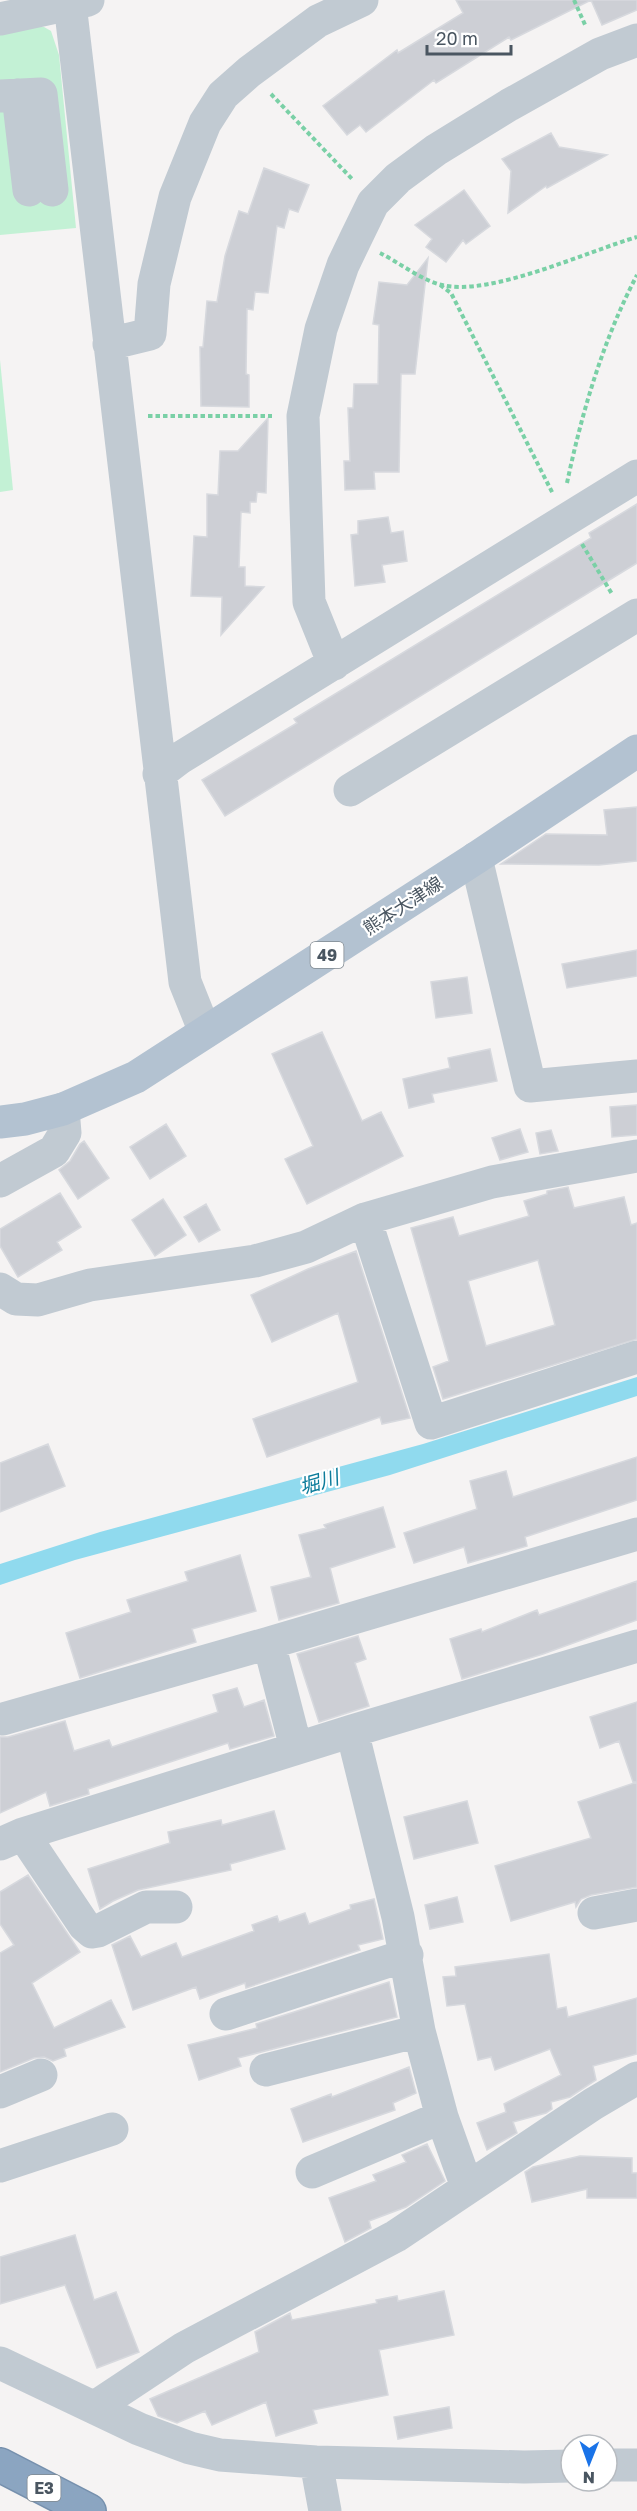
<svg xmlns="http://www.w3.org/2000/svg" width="637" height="2511" font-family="'Golos Text','Noto Sans JP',sans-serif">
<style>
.green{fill:#c3f1d5}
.water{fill:#90daee}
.building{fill:#cdcfd5;stroke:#d7d9de;stroke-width:1.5;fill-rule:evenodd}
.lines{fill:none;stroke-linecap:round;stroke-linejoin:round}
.highway-casing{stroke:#7690ad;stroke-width:36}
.path{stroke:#7ad0a6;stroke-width:4;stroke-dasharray:4.5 3;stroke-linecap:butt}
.minor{stroke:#c1cad2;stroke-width:33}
.major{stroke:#b3c2d1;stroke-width:33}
.highway{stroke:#8ba5c1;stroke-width:33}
.labels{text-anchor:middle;stroke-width:4.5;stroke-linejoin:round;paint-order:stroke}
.shield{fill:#fff;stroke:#808990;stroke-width:1.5}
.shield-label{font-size:16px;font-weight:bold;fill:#4a5661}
.street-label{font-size:18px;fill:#4a5661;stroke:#fff}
.water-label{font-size:20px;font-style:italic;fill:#0c7c9b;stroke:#fff}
</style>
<rect width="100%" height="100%" fill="#f5f3f3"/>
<path class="green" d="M35,27H44L51,31L59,55L76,228L0,235V34Z
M0,360L13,490L0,492Z"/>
<path class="water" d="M637,1377V1396L390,1475L75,1560L0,1585V1564L100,1532L423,1444Z"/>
<path class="building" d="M456,0H637V10L602,25L591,0L511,40L509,37L436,83L434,80L366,132L360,125L347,135L323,106L397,50L398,53L463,13Z
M551,133L559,147L607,155L547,188L546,186L508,213L511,171L502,159Z
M264,168L309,185L298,212L289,209L284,228L277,226L268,293L255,292L253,310L247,309L246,374L249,375V407L201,406L200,347H203L207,301L217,302L225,256L239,211L248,214Z
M464,190L490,226L466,244L463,240L446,262L426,247L432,239L415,225Z
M428,258L415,374H401L399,472H374L375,489L345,490L344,461H350L348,408H353L354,384H378L379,325L373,324L379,282L407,285Z
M268,418L266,493L257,492L256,502H250V513L241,512L239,567H245V586L264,587L221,635L222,597L191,596L194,536L207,537V494L218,495L220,451H238Z
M637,504V563L225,816L202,780L297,723L294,719L591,538L589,533Z
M388,517L391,533L403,531L407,561L382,565L385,582L355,586L351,535L358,534V521Z
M637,807V861L599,865L501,864L546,834L607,835L604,810Z
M637,950V976L567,988L562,964Z
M467,977L472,1013L436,1018L431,982Z
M322,1032L362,1121L381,1112L403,1156L307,1204L285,1159L313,1146L272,1054Z
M490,1049L497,1081L432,1094L434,1102L409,1108L403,1079L450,1068L448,1058Z
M637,1105V1135L612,1137L610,1107Z
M166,1124L186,1156L150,1179L130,1147Z
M520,1129L528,1152L500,1160L492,1138Z
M551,1130L558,1151L540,1154L536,1133Z
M84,1141L109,1178L78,1199L59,1170L70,1161L80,1144Z
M568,1187L574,1208L624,1197L631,1225L637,1223V1339L443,1399L433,1367L449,1361L411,1228L453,1217L459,1236L529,1216L524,1201L547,1194V1191ZM538,1260L555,1325L486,1346L468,1281Z
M60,1193L81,1227L57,1242L62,1250L18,1277L0,1246V1229Z
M163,1199L186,1235L155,1256L132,1220Z
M206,1204L220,1230L199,1242L184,1217Z
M356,1251L410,1418L382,1424L380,1417L267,1457L253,1419L358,1382L338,1313L272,1342L251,1295L308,1269Z
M48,1444L65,1486L0,1512V1463Z
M637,1457V1500L525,1537L527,1546L468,1563L464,1547L414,1563L404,1533L477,1509L470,1481L506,1471L513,1497Z
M383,1507L395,1547L330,1568L339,1603L279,1620L271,1587L311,1577L299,1535L326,1528L324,1525Z
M240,1555L256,1611L192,1629L196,1642L80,1678L66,1633L131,1612L127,1600L188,1581L185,1572Z
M637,1581V1620L543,1654L462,1679L450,1639L481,1629L482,1632L537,1610L539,1615Z
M358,1636L366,1659L355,1663L369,1706L319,1722L297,1654Z
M237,1688L244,1707L264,1700L274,1736L230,1749L228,1743L88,1789L89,1794L50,1806L46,1792L0,1813V1737H8L65,1721L74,1751L109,1740L112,1747L218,1712L213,1695Z
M637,1702V1782H633L619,1741L600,1748L590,1717Z
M637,1782V1887L591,1895L581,1899L576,1907L575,1902L511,1921L495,1866L591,1838L578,1802Z
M467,1801L478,1843L414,1859L404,1817Z
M274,1811L285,1849L230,1864L231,1870L138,1890L113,1901L100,1909L88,1869L170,1843L168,1832L221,1820L222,1825Z
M28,1875L80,1952L32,1983L54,2028L111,2000L125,2027L64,2049L66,2056L53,2061L44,2057L34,2058L0,2072V1953L14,1945L0,1924V1892Z
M457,1897L463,1922L430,1929L425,1905Z
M374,1899L383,1939L358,1945L360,1950L246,1988L245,1983L200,1999L196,1987L133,2010L112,1945L130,1936L141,1957L176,1943L182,1957L254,1931L252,1925L277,1916L279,1922L305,1913L309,1924L351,1909L350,1905Z
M549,1954L557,2009L566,2007L568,2017L637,1998V2054L593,2066L596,2080L570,2097L551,2102L552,2109L546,2113L513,2122L517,2133L487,2150L477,2123L506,2112L504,2104L561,2075L550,2049L495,2070L491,2057L478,2060L465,2004L447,2006L443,1977L456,1976L455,1967Z
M389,1982L397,2017L238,2058L241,2066L199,2080L188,2045L257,2028L256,2024Z
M409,2067L416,2093L393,2103L395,2110L303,2142L291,2109L331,2094L332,2097Z
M427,2144L445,2181L406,2207L369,2221L371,2228L345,2242L329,2198L376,2181L373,2175L406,2162L402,2155Z
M580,2156L632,2158V2173H637V2198H587V2189L532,2202L525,2172L533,2167Z
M75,2235L94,2300L116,2292L139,2352L97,2368L65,2285L0,2304V2257Z
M444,2291L454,2335L379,2350L388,2395L313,2410L317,2423L276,2436L266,2402L212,2425L205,2411L177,2423L158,2416L150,2399L259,2352L255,2332L290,2313L292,2320L377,2303L376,2300L397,2296L398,2301Z
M449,2407L452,2428L398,2439L394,2417Z"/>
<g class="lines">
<g class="highway-casing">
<path id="highway" d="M0,2465L89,2511"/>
</g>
<path class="path" d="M574,0L586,27
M271,94L353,180
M380,253C398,262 423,281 442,285C490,297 588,251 637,237
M440,285L451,293L553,494
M148,416H272
M567,483C582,412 603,340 637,275
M582,544L612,594"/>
<path class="minor" d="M70,4L185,982L205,1032
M0,19L88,0
M18,95L29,190
M0,96L41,94L52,190
M109,344L150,334L154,284L175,197L205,123L223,95L249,72L318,21L362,0
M334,664L309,602L303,416L321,329L343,265L355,240L373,203L398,178L436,150L509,105L600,54L637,40
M159,774L180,758L637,476
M350,790L637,615
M476,858L530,1086L637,1076
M0,1181L54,1151L65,1133L63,1109
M365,1219L431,1423L637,1357
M0,1289L16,1299L38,1300L90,1285L255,1261L306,1247L365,1219L492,1182L637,1156
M3,1719L269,1643
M352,1731L398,1917L419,2031L442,2117
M296,1748L269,1643L637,1534
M23,1834L84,1925L92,1932L98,1931L146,1907H176
M0,1844L23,1834L352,1731L637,1646
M594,1913L637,1905
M226,2014L407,1955
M266,2070L419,2031
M0,2092L41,2075
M0,2166L112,2129
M312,2172L442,2117L467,2187
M0,2363L139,2429L190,2448L220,2455L316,2462L524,2467L571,2466
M95,2407L184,2348L396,2236L593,2104L637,2078
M316,2462L325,2511
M607,2465H637"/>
<path class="major" d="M0,1122L25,1119L63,1109L136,1077L476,858L637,751"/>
<use href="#highway" class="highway"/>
</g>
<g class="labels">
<g class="shield">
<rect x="310.5" y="942" width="33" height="26" rx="4.5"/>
<rect x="27.5" y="2475" width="33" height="26" rx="4.5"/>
</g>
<g class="shield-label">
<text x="327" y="961">49</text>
<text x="44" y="2494">E3</text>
</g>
<g class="street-label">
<text transform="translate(403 906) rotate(-33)" y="6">熊本大津線</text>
</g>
<g class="water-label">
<text transform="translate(319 1482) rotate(-16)" y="7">堀川</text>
</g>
</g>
<g transform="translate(589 2463) rotate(181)"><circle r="28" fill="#ffffff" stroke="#b7bbc0" stroke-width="1.5"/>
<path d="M0-4.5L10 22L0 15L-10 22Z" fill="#1a73e8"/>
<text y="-9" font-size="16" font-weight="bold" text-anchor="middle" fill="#4a5661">N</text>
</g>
<path d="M427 45v9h84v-9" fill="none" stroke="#4a5661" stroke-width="3"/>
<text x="436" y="45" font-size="18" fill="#4a5661" stroke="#ffffff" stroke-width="4.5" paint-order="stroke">20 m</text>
</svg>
